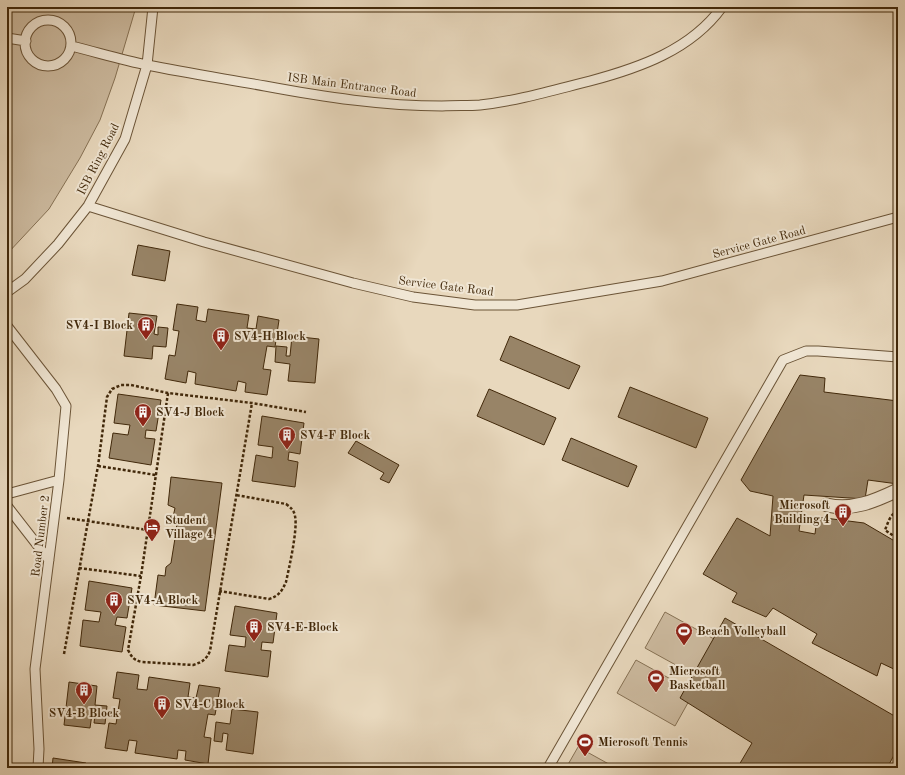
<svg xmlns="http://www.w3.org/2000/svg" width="905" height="775" font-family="'Old Standard TT',serif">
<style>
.green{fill:#ccba9f;stroke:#867154}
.building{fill:#988467;stroke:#41280a}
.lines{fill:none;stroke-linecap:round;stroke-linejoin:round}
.service-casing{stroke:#6b5437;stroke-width:11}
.pedestrian-casing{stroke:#6b5437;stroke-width:15}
.path{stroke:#41280a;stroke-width:2.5;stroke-dasharray:3 2;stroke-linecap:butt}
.service{stroke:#f0e6d4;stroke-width:9}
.pedestrian{stroke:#f0e6d4;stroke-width:13}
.labels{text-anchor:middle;stroke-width:4;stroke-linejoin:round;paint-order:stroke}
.street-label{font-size:12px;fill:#41280a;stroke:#f0e6d4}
.poi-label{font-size:12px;font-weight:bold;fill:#41280a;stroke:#f0e6d4;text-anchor:start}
</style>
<rect width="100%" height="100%" fill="#e8d8bd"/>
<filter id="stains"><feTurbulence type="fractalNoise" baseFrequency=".005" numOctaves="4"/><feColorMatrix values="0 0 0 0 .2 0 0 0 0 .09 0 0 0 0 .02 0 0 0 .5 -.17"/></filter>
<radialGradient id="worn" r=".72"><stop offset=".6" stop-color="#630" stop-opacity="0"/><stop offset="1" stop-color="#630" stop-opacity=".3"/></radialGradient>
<path class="green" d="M7,7H136L115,78L100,120L80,158L49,209L7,254Z
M665,612L723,644L703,680L645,648Z
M636,660L694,692L675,726L617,693Z
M578,747L616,768H566Z"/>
<path class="building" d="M138,245L170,251L165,281L132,275Z
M177,304L198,307L196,320L206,322L208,309L249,315L247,328L256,329L258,316L279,320L275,347L267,346L263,369L271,370L267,395L245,392L246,383L238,381L236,391L195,384L196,373L188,371L186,383L165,379L169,355L175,356L179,331L173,330Z
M129,313L157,316L154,334L158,335V327L168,328L166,347L153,346L152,359L124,356Z
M292,336L319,339L315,383L288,381L290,364L275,362L276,346L287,347L286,356H290Z
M510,336L580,366L569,389L500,360Z
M800,375L825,378L824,392L898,401V484L868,480L865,499L804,495L799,531L815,534L817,517L864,523L898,543V671L881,663L877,676L812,643L817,634L773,608L766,617L732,602L737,593L703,574L737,518L770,536L773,496L750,491L741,480Z
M630,387L708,418L696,448L618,417Z
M489,389L556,418L544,445L477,416Z
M118,394L161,400L156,431L146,430L145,438L155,439L151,465L109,458L113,433L128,435L130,425L114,423Z
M262,416L304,423L300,454L289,452L288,460L298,462L295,487L252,481L256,455L272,458L273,447L258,445Z
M571,438L637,466L628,487L562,460Z
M356,441L399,465L389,483L380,479L384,473L348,453Z
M171,477L222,483L205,611L154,605L158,575L165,576L166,567L171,563L176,532L177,521L173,517L175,508L168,505Z
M89,581L132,588L127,618L117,617L115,625L126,627L122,652L80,646L83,620L99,622L101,612L85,610Z
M235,606L277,613L273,643L262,642L261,650L271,651L268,677L225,671L229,645L245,647L246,637L230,635Z
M725,618L898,718V748L887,768H744L739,765L752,743L680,698Z
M117,672L139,675L137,689L147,690L149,677L190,683L188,697L196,698L199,685L220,688L215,715L208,714L204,737L211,738L208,764L185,760L186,751L178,750L177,759L135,753L137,741L129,740L127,751L105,748L109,723L116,724L120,699L113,698Z
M69,682L97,686L95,705L107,706L105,724L94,723L95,715L92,714L90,728L64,725Z
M232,709L258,712L253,754L226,750L228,734L223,733L222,742L214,741L216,722L230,724Z
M53,758L86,763L85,768H52Z"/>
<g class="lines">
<g class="service-casing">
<path id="service" d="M25 43a23 23 0 1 1 46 0a23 23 0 1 1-46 0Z
M7,38L26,41
M71,46C96,52 122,60 147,65C187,73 226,79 265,86C324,97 383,106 442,106C455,105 468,106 480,105C517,101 554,90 590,81C639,68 691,50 722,7
M88,206L204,242L353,283L413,297L475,305H517L662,281L898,217
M7,292L25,279L58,244L88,206L125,139L147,65L153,7
M7,326L56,389L66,406L59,480L35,669L39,749L38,768
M7,494L59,480
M7,506L49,560
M548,768L783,360L806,351H818L898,357"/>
</g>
<g class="pedestrian-casing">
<path id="pedestrian" d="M827,505C852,511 875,501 898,490"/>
</g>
<path class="path" d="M168,393L141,576L128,650C132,657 133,660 142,662L193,665C202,662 206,660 210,651L252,403
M98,466L156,475
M898,511C890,514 888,523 885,530L898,539
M67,518L148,530
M79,568L141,576
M219,591L269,599C279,596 282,591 286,582C289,568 298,529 295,516C294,510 291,508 286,504L236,495
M64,654L98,466L107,397L112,389L121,385H131L168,393L252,403L306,412"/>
<use href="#service" class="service"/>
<use href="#pedestrian" class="pedestrian"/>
</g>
<defs>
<g id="building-pin" transform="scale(0.9)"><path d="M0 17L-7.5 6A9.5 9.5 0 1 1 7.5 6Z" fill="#8f2418" stroke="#f0e6d4"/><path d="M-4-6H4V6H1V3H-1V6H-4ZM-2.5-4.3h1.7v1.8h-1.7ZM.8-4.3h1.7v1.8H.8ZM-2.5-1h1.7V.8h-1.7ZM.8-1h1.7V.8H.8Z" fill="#fff"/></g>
<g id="hotel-pin" transform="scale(0.9)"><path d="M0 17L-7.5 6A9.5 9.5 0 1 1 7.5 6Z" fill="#8f2418" stroke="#f0e6d4"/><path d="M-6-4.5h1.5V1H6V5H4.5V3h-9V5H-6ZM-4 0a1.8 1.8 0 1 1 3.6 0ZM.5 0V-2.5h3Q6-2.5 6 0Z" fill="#fff"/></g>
<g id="stadium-pin" transform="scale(0.9)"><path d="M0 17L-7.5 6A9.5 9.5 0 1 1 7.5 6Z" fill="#8f2418" stroke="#f0e6d4"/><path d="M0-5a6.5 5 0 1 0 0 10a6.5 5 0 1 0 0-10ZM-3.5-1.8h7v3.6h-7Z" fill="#fff"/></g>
</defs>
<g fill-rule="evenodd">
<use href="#building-pin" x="146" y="325"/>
<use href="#building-pin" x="221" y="336"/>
<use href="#building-pin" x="143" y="412"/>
<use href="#building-pin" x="287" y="435"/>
<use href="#building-pin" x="843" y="512"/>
<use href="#hotel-pin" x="152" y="527"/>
<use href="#building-pin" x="114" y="600"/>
<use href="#building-pin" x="254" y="627"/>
<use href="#stadium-pin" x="684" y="631"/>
<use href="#stadium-pin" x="656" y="678"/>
<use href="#building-pin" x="84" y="690"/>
<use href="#building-pin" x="162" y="704"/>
<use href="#stadium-pin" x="585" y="742"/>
</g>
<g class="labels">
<g class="street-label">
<text transform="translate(352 85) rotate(7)" y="4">ISB Main Entrance Road</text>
<text transform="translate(98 159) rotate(-63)" y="4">ISB Ring Road</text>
<text transform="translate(759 242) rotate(-15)" y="4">Service Gate Road</text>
<text transform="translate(446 286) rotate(7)" y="4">Service Gate Road</text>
<text transform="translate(40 536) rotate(-83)" y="4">Road Number 2</text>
</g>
<g class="poi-label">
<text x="133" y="329" text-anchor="end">SV4-I Block</text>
<text x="234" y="340">SV4-H Block</text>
<text x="156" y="416">SV4-J Block</text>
<text x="300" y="439">SV4-F Block</text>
<text x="830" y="509" text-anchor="end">Microsoft<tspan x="830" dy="14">Building 4</tspan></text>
<text x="165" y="524">Student<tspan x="165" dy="14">Village 4</tspan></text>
<text x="127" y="604">SV4-A Block</text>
<text x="267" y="631">SV4-E-Block</text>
<text x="697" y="635">Beach Volleyball</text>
<text x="669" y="675">Microsoft<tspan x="669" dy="14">Basketball</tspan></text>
<text x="175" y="708">SV4-C Block</text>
<text x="84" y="717" text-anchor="middle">SV4-B Block</text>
<text x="598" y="746">Microsoft Tennis</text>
</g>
</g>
<rect width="905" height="775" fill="none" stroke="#e8d8bd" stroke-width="24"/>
<rect x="8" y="8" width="889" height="759" fill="none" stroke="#41280a" stroke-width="2"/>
<rect x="12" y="12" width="881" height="751" fill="none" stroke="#41280a"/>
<rect width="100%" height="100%" filter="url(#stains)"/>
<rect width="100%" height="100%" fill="url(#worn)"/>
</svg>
